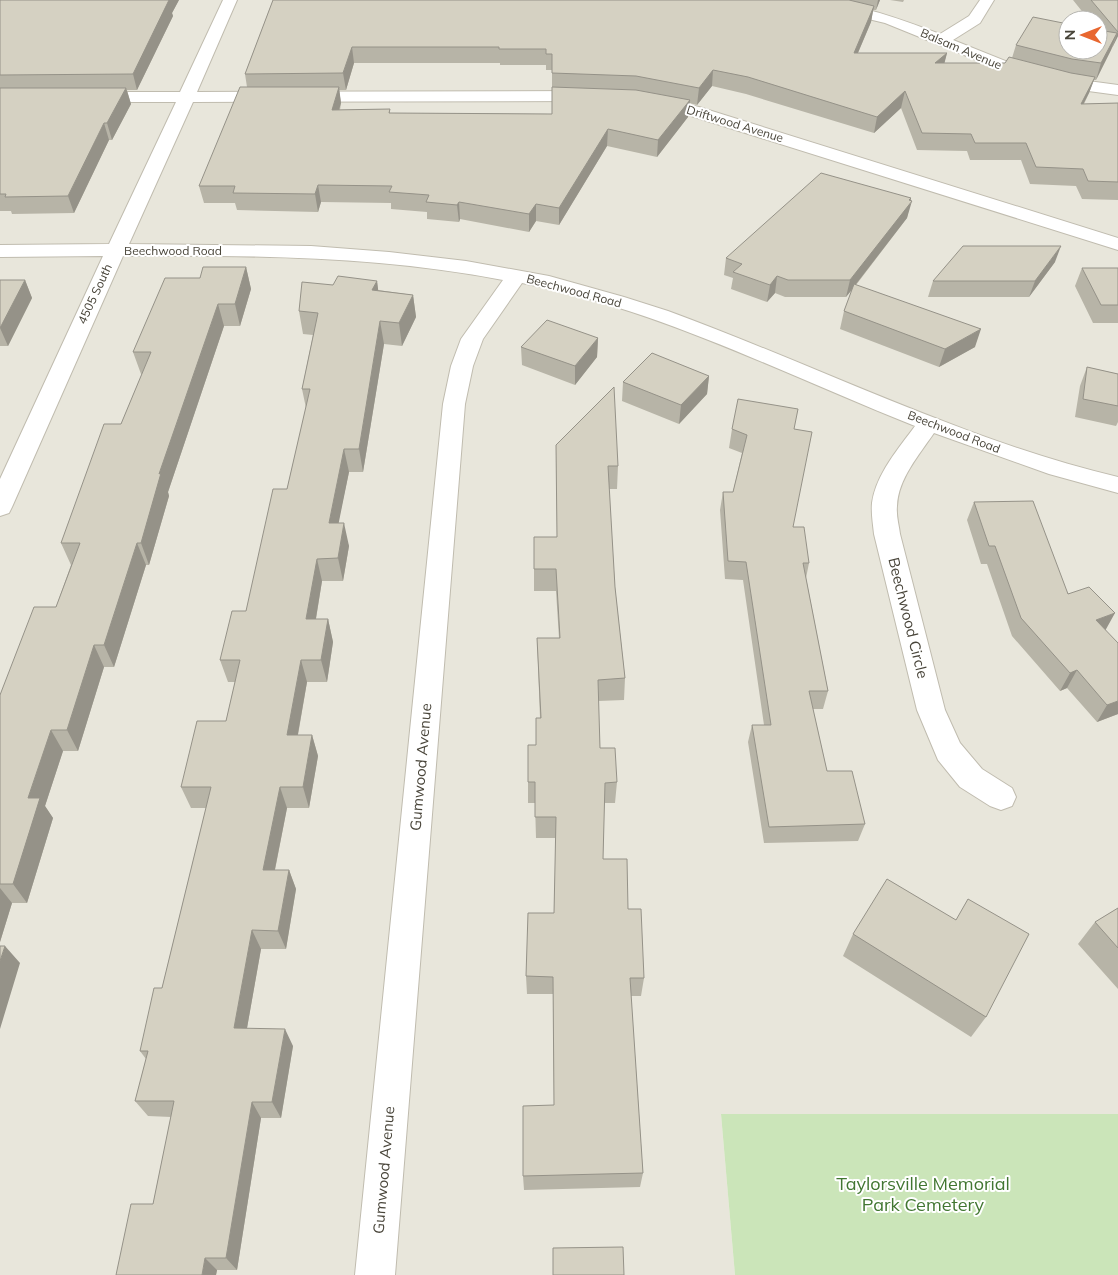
<svg xmlns="http://www.w3.org/2000/svg" width="1118" height="1275" font-family="Mulish,sans-serif">
<style>
.residential{fill:#e8e6db;fill-rule:evenodd}
.green{fill:#cbe5b9}
.lines{fill:none;stroke-linecap:round;stroke-linejoin:round}
.street-casing{stroke:#c0bcaf;stroke-width:2}
.street{fill:#fff;fill-rule:evenodd}
.wall{fill:#b7b4a7;fill-rule:evenodd}
.shaded-wall{fill:#959288}
.building{fill:#d5d1c2;stroke:#959288}
.labels{text-anchor:middle;stroke-width:4;stroke-linejoin:round;paint-order:stroke}
.far-street-label{font-size:12px;fill:#49453a;stroke:#fff}
.street-label{font-size:15px;fill:#49453a;stroke:#fff}
.near-park-label{font-size:18px;fill:#417631;stroke:#fff}
</style>
<rect width="100%" height="100%" fill="#f5f3ec"/>
<path class="residential" d="M0,0H1118V1114H721L735,1275H0ZM1068,20H1098V50H1068Z"/>
<path class="green" d="M721,1114H1118V1275H735Z"/>
<g class="lines">
<g class="street-casing">
<path id="street" d="M223,0H237L197,92L588,91L594,92L596,96L594,100L588,101L193,102L129,244L311,246L389,252L466,261L549,276L624,297L668,311C816,365 965,441 1118,477V493L1049,474L934,433C919,455 898,479 897,506C896,516 899,525 900,534L945,710L960,743L982,769L1012,788L1016,797L1012,806L1001,810L990,806L960,787L938,760L917,710L874,534C873,524 871,513 872,503C876,474 899,448 915,426C786,375 659,309 522,283L483,339L473,366L465,404L395,1275H355L443,404L451,366L461,339L503,280C378,256 250,255 123,256L12,507L9,513L0,516V479L103,256L0,257V245L109,244L176,102H91L85,101L83,97L85,93L91,92H180Z
M800,0C848,0 895,17 940,34L969,16L980,0H994L980,23L953,40L1018,66L1066,78L1118,85V95L1066,88L1006,72L885,23L802,3Z
M653,97L699,107L1118,238V250L688,115L647,106L645,102L647,98Z"/>
</g>
<use href="#street" class="street"/>
</g>
<path class="wall" d="M0,0H179L172,13L173,16L137,90H127L131,104L112,140H109L74,213L12,214L11,211H0Z
M273,0H880L876,10H873L871,22L858,53H947L944,63H1005L1012,58L1016,45L1098,50V20H1089L1073,0H1118V36L1096,80H1094L1089,93L1084,104L1118,103V200L1082,199L1076,186L1030,184L1021,160H970L967,151L917,150L901,108L874,133L746,94L712,86L697,105L689,103L688,117L657,157L607,146L559,225L536,221L529,232L460,219L459,222L427,219V212L391,209V203L321,202L318,212L237,210L235,203H204L199,186L247,87L245,74ZM354,63H500V65H546V70H552V114L390,113V109L340,110L341,103L339,90H346Z
M890,0H904L903,2Z
M911,198L907,218L856,285L975,347L939,367L840,329L844,311L852,290L846,297H785L775,293L767,302L731,289L733,278L724,275L726,258Z
M1055,262L1029,297H928L933,281Z
M246,267L251,289L240,326H224L168,492L169,496L149,565H146L114,667H104L78,751H63L45,806L53,818L27,903H12L0,942V695L56,607L71,565L61,543L121,424L142,374H141L133,352L200,278Z
M1082,268H1118V323H1093L1075,286Z
M0,280H25L32,298L8,346H0Z
M377,281L378,290L413,295L416,317L402,346L384,344L363,472H349L338,523L349,546L343,581H322L316,619H328L333,642L327,682H307L298,735H312L318,756L309,808H287L275,870H289L296,889L286,949H261L247,1028L293,1046L281,1118H261L237,1270H217L216,1275L153,1204L171,1117L148,1116L135,1101L146,1059L140,1051L162,988L206,808H191L181,787L226,721L235,682H228L220,660L246,611L287,489L306,408L302,389L313,335L303,334L299,311L333,285Z
M598,338L597,357L575,385L522,365L521,347Z
M1087,367L1118,374V422L1116,426L1075,417L1080,386Z
M709,376L707,394L679,424L622,401L623,382Z
M732,429H794L793,527L809,563L806,578L828,691L823,709H813L827,771L865,824L858,841L764,843L748,742L752,725H764L743,580L725,579L720,510L723,492H733L742,453L729,448Z
M556,445L618,466L617,489H609L615,587L625,678L624,700L598,701L600,748L617,782L615,803H604L603,859L628,909L644,978L641,996H631L643,1173L640,1187L524,1190L523,1176L554,1105L553,994H527L526,976L554,913L556,838H536L535,803H528V782L536,745L540,718L537,638H559L556,591H534V569L557,537Z
M974,502L1106,630L1118,714L1097,722L1067,688L1060,691L1012,636L987,564H981L967,520Z
M1118,908V989L1078,944L1095,922Z
M956,920L986,1017L971,1037L843,956L853,934Z"/>
<path class="shaded-wall" d="M167,0H179L172,13L173,16L137,90L133,74Z
M878,0H880L876,10Z
M874,6L871,22L851,69L854,53Z
M1118,31V36L1112,48Z
M1117,33L1111,50L1096,80L1101,63Z
M352,47L354,63L346,90L343,73Z
M947,53L943,69L935,63Z
M713,70L712,86L697,105L699,88Z
M1095,77L1089,93L1075,120L1081,104Z
M339,87L341,103L334,126L332,110Z
M126,88L131,104L112,140L107,123Z
M905,91L901,108L874,133L877,117Z
M690,100L688,117L657,157L658,140Z
M104,123L109,140L74,213L68,196Z
M608,129L607,146L559,225V208Z
M318,185L321,202L318,212L315,194Z
M911,198L910,204L912,201L907,218L846,297L850,280Z
M459,202L460,219L459,222L457,205Z
M536,204V221L529,232V214Z
M1061,246L1055,262L1029,297L1035,281Z
M246,267L251,289L240,326L235,304Z
M777,276L775,293L767,302L770,285Z
M25,280L32,298L8,346L0,328Z
M377,281L380,304L372,290Z
M413,295L416,317L402,346L399,323Z
M218,304L224,326L168,492L169,496L149,565L141,543L159,474Z
M380,321L384,344L363,472L359,449Z
M981,329L975,347L939,367L945,349Z
M598,338L597,357L575,385V366Z
M709,376L707,394L679,424L681,405Z
M344,449L349,472L334,546L329,523Z
M344,523L349,546L343,581L338,558Z
M137,543L146,565L114,667L104,645Z
M317,559L322,581L312,642L306,619Z
M1115,613L1105,631L1096,620Z
M328,619L333,642L327,682L321,660Z
M94,645L104,667L78,751L67,730Z
M301,660L307,682L294,756L287,735Z
M1077,670L1067,688L1060,691L1070,673Z
M1118,701V714L1097,722L1107,705Z
M51,730L63,751L45,806L53,818L27,903L13,884L28,798Z
M312,735L318,756L309,808L303,787Z
M280,787L287,808L271,889L263,870Z
M289,870L296,889L286,949L278,931Z
M0,888L12,903L0,942Z
M252,930L261,949L244,1045L234,1028Z
M5,946L20,963L0,1029V961Z
M285,1029L293,1046L281,1118L272,1102Z
M252,1102L261,1118L237,1270L226,1258Z
M205,1258L217,1270L216,1275H202Z"/>
<path class="building" d="M0,0H169L133,74L0,75Z
M273,0H849L874,6L854,53H947L935,63H1005L1009,57L1071,73L1095,77L1081,104L1118,103V182L1088,181L1083,169L1036,167L1026,143H975L971,134L922,133L905,91L877,117L748,77L713,70L699,88L636,76L552,73V54H546V49H499V47H352L343,73L245,74Z
M1091,0H1118V32Z
M1033,17L1068,24V50H1098V30L1117,33L1101,63L1072,59L1016,45Z
M240,87H339L332,110L390,109L389,113L552,114V87L636,90L690,100L658,140L608,129L559,208L536,204L529,214L459,202L457,205L426,202L429,195L389,192L392,186L318,185L315,194L233,193L235,186H199Z
M0,88H126L107,123H104L68,196L5,197L6,194H0Z
M821,173L911,198L909,200L912,201L850,280H788L777,276L770,285L733,272L742,264L726,258Z
M963,246H1061L1035,281H933Z
M203,267H246L235,304H218L159,474L161,473L141,543H137L104,645H94L67,730H51L28,798H40L13,884H0V695L34,607H56L80,543H61L104,424H121L151,352H133L165,278H200Z
M1082,268H1118V305H1101Z
M338,276L377,281L372,290L413,295L399,323L380,321L359,449H344L329,523H344L338,558L317,559L306,619H328L321,660H301L287,735H312L303,787H280L263,870H289L278,931L252,930L234,1028L285,1029L272,1102H252L226,1258H205L202,1275H116L131,1204H153L174,1101H135L148,1051H140L154,988H162L211,787H181L197,721H226L240,660H220L232,611H246L273,489H287L310,389H302L318,313L299,311L302,282L333,285Z
M0,280H25L0,328Z
M854,284L981,329L945,349L844,311Z
M547,320L598,338L575,366L521,347Z
M652,353L709,376L681,405L623,382Z
M1087,367L1118,374V406L1083,399Z
M614,387L618,466H608L615,587L625,678L598,680L600,748H615L617,782L605,783L603,859H627L628,909H641L644,978H630L643,1173L523,1176V1106L554,1105L553,977L526,976L528,913H554L556,817H535V782H528V745H536V718H541L537,638H560L556,569H534V537H557L556,445Z
M738,399L798,409L794,429L812,432L793,527H804L809,563H803L828,691H809L827,771H852L865,824L769,827L752,725H771L746,562L728,561L723,492H733L747,435L732,429Z
M1033,501L1068,594L1089,587L1115,613L1096,620L1118,643V701L1107,705L1077,670L1070,673L1021,618L995,546H989L974,502Z
M887,879L956,920L968,899L1029,934L986,1017L853,934Z
M1118,908V948L1095,922Z
M0,946H5L0,961Z
M623,1247L624,1275H553V1248Z"/>
<g class="labels">
<g class="far-street-label">
<text transform="translate(961 49) rotate(23)" y="4">Balsam Avenue</text>
<text transform="translate(735 124) rotate(17)" y="4">Driftwood Avenue</text>
<text x="173" y="255">Beechwood Road</text>
<text transform="translate(574 291) rotate(15)" y="4">Beechwood Road</text>
<text transform="translate(95 294) rotate(-65)" y="4">4505 South</text>
<text transform="translate(954 432) rotate(21)" y="4">Beechwood Road</text>
</g>
<g class="street-label">
<text transform="translate(908 618) rotate(76)" y="5">Beechwood Circle</text>
<text transform="translate(421 767) rotate(-85)" y="5">Gumwood Avenue</text>
<text transform="translate(384 1170) rotate(-85)" y="5">Gumwood Avenue</text>
</g>
<g class="near-park-label">
<text x="923" y="1190">Taylorsville Memorial<tspan x="923" dy="21">Park Cemetery</tspan></text>
</g>
</g>
<g transform="translate(1083 35) rotate(270)"><circle r="24" fill="#ffffff" stroke="#b6b5b0"/>
<path d="M0-4L9 19L0 12L-9 19Z" fill="#e86730"/>
<text y="-8" font-size="14" font-weight="bold" text-anchor="middle" fill="#49453a">N</text>
</g>
</svg>
